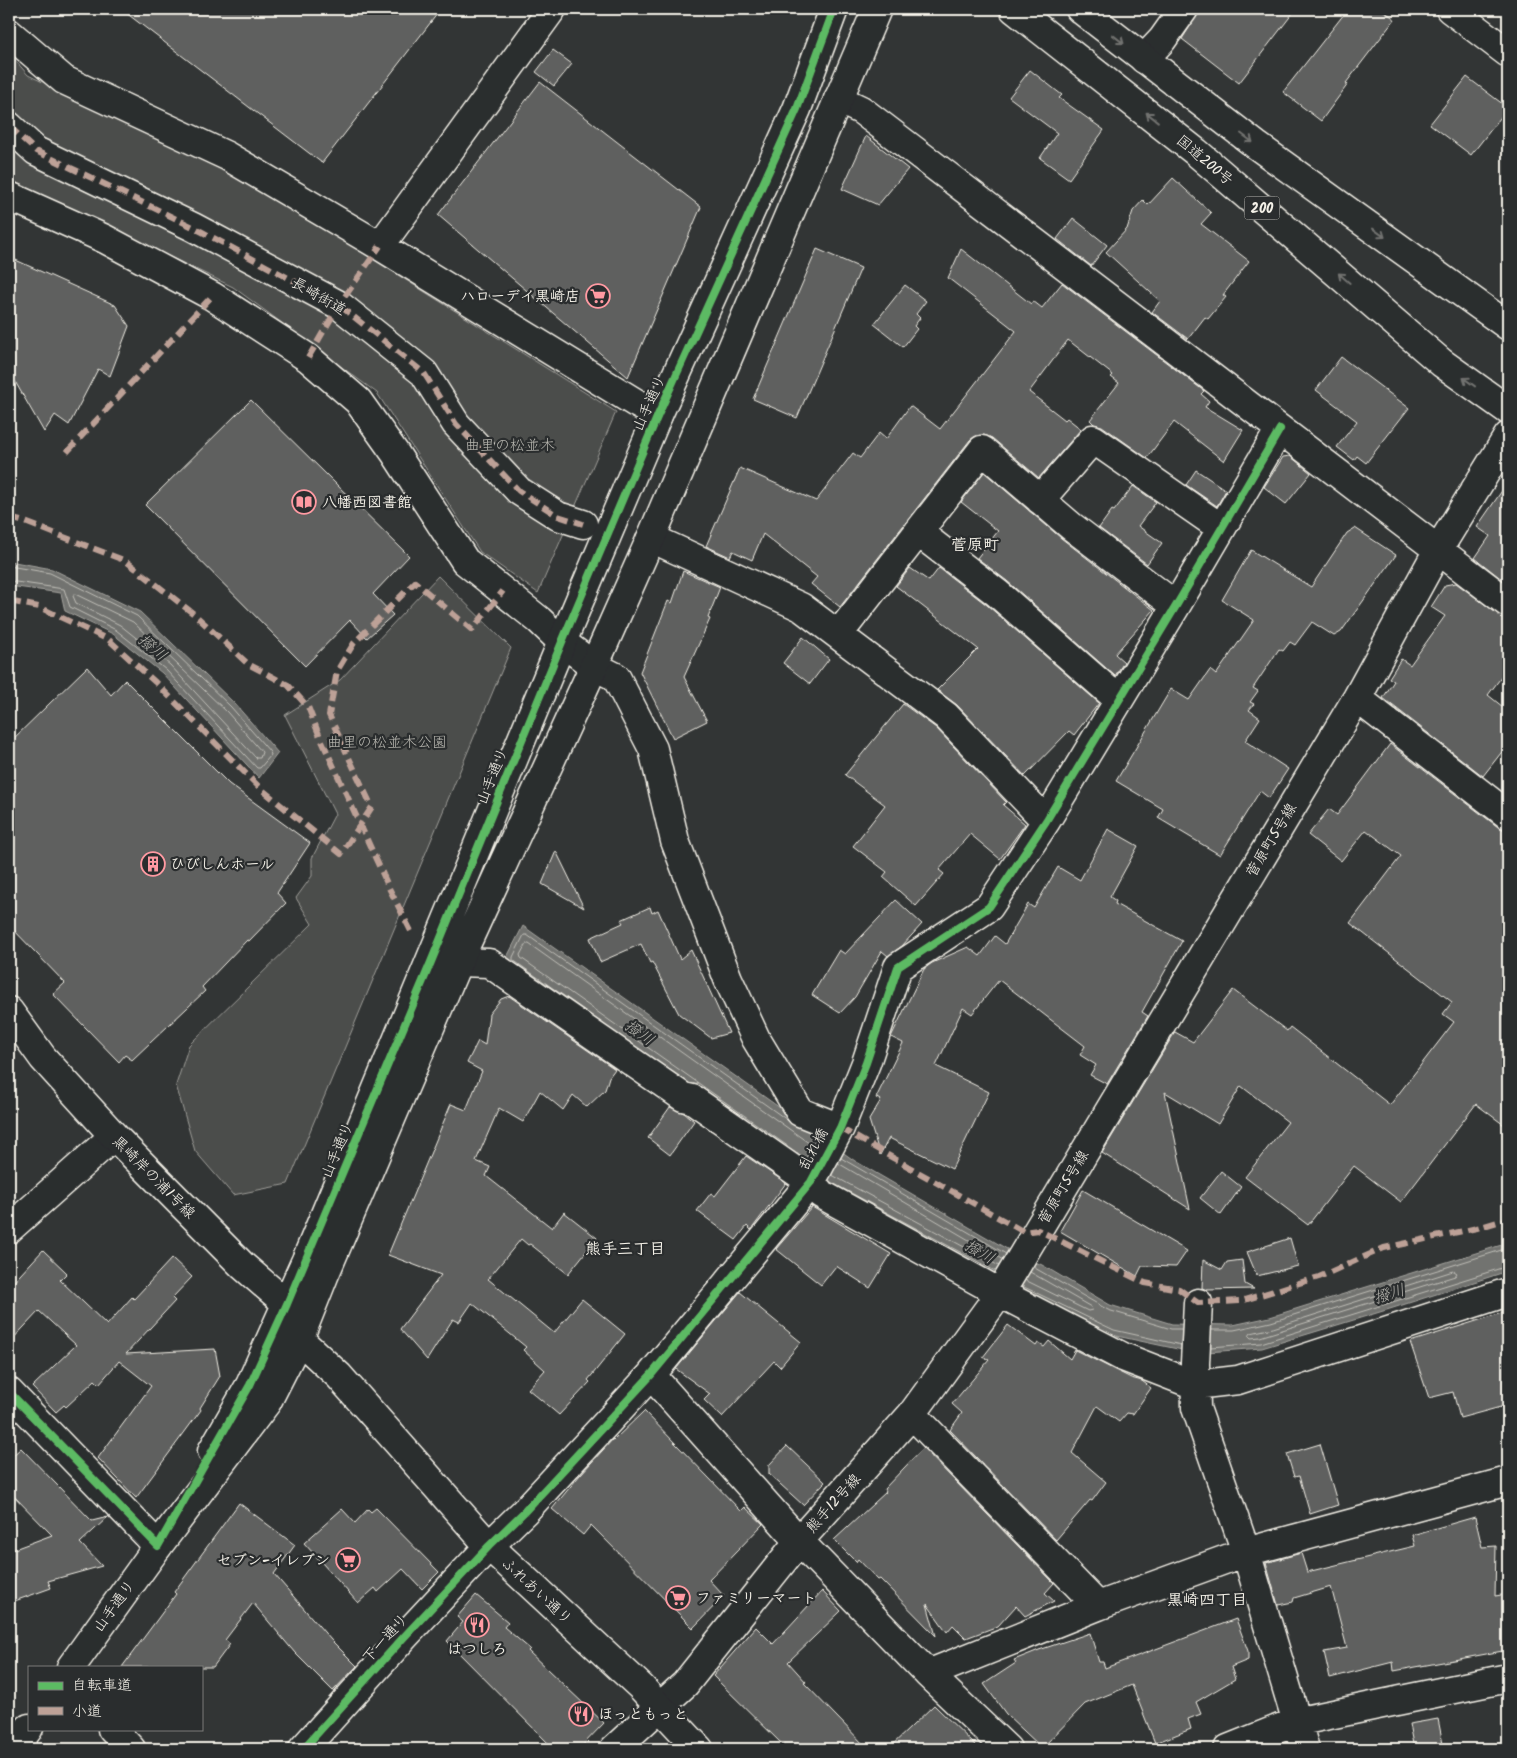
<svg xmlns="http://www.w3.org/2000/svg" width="1517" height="1758" font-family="Kalam,'Klee One',sans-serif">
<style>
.green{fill:#4b4d4c;stroke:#a09f9a}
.water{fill:#727370;stroke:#a6a5a0}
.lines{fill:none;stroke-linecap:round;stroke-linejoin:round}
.shore{stroke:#c0bfb8;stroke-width:1}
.building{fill:#5f605f;stroke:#f4f1e8}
.street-casing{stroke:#f4f1e8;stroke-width:31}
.secondary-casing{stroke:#f4f1e8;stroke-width:31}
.highway-casing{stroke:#f4f1e8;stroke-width:31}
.street{stroke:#2a2d2e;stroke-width:28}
.secondary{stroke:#2a2d2e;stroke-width:28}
.highway{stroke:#2a2d2e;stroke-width:28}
.quiet{stroke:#bda197;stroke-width:6;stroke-dasharray:12 6;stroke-linecap:butt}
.cycleway-casing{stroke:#2a2d2e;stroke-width:11}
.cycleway{stroke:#5cba63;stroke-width:8}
.oneway{stroke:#71726f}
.labels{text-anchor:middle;stroke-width:4.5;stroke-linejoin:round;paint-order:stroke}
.shield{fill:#2a2d2e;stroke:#b7b6b0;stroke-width:1}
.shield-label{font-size:14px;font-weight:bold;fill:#f4f1e8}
.street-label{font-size:15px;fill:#f4f1e8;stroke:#2a2d2e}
.poi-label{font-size:15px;font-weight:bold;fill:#f4f1e8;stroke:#2a2d2e;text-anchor:start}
.park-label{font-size:15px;fill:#b9b8b1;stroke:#2a2d2e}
.neighbourhood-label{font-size:16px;font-weight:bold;fill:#f4f1e8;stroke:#2a2d2e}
.water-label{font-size:16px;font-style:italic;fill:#b3b2ac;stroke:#2a2d2e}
</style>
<rect width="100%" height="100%" fill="#323535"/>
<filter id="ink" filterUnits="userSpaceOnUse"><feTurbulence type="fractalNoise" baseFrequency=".02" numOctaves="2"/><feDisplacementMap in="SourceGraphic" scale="10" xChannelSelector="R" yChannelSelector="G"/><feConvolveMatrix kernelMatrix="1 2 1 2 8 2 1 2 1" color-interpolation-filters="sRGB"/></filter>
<g filter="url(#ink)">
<path class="green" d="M9,53L28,75L219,166L347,243L616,412L538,593L480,552L377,393L233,287L16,183L9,174Z
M438,576L511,648L288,1184L233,1195L195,1151L176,1085L189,1045L312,924L296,898L312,876V858L335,814L285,715L340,680Z"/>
<path class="water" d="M9,561L52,569L140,612L235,704L278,753L259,778L162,673L113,634L65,611L61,593L9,586Z
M523,926L855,1161L1007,1249L1042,1265L1110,1305L1172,1324L1233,1325L1270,1317L1508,1243V1271L1393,1308L1262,1348L1207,1352L1187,1351L1112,1335L1031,1297L837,1191L505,961Z"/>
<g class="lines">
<path class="shore" d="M9,566L50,573L137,616L231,707L270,752L271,755L260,768H257L166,670L116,630L70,607L64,589L9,581
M75,594L133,622L227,712L262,752L260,758H256L170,665L120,625L76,603L73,596Z
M605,1025L513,960V957L524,935H527L790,1122
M841,1158L1006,1254
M806,1159L521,958L520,955L526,944H529L813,1146
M838,1163L1003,1260
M832,1175L999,1266
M829,1181L995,1271
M1033,1267L1108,1310L1171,1329H1182
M1454,1271L1457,1273L1455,1276L1260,1337L1251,1338L1249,1336L1251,1333L1273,1328Z
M1025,1280L1088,1311L1092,1310L1091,1307L1030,1272
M1022,1286L1114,1330L1181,1345
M1212,1330H1234L1271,1322L1508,1248
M1211,1347L1261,1343L1508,1266"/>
</g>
<path class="building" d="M121,9H441L322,163Z
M1201,9H1296L1239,83L1182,39Z
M1348,9H1381L1395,19L1346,83L1348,84L1321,121L1283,92Z
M553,50L572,64L554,86L536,72Z
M1030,70L1062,95L1059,98L1104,130L1069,179L1040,158L1057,133L1009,97Z
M1467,77L1508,108L1471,155L1430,124Z
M540,82L701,207L628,377L438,215Z
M866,136L908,169L878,205L842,189Z
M1173,178L1211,213L1201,224L1249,261L1223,295L1226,297L1208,319L1205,317L1188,339L1152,312L1160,301L1106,252L1127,229L1133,211L1143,200L1148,205Z
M1073,218L1107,245L1091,266L1057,239Z
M817,249L861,268L797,418L753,399Z
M961,249L1031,304L1033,301L1042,308L1062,283L1204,391L1201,394L1209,401L1205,407L1243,430L1224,461L1174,422L1147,458L1102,426L1094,424L1090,420L1119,383L1111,377L1113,375L1068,340L1029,392L1065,420L1067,418L1081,429L1039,478L992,438L984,435L976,436L970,440L840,607L811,584L817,577L763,534L752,560L733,551L730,557L706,546L740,468L816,501L853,453L860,458L879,433L886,439L910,406L940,429L1016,331L948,278Z
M9,257L115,305L129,326L110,376L98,369L69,425L55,415L44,432L9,371Z
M905,285L926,301L916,314L920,318L914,326L917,329L903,347L874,324Z
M1341,357L1409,408L1366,463L1357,456L1354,460L1337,447L1357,421L1316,390Z
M251,400L409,556L373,594L393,615L367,638L350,620L305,666L145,505Z
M1290,456L1311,473L1286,504L1264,487L1283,457Z
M1196,470L1226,490L1217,506L1186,485Z
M984,472L1061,538L1154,610L1115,654L1124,662L1115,676L1007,581L977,558L998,531L961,502Z
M1508,482V584L1475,558L1490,536L1477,527Z
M1133,486L1156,502L1138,526L1162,543L1147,564L1099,528L1112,510L1114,511Z
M1355,528L1396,555L1341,632L1334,636L1312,622L1295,645L1290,642L1283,651L1279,649L1253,688L1258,691L1250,702L1254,704L1249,710L1260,718L1245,741L1288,769L1269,798L1260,791L1220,855L1158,818L1163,809L1116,781L1171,689L1189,700L1210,670L1216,675L1254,620L1222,600L1251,550L1311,587L1347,533Z
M910,568L929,581L939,568L987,605L1099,703L1074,735L1069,731L1025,776L957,705L937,690L978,649L896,586Z
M683,571L720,587L708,618L710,619L684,677L707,721L673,738L640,672L668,601L672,603Z
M1456,583L1499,615L1508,618V668L1488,695L1508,711V744L1483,776L1383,698L1394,681L1389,678L1401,659L1410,665L1445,616L1431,607L1445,585Z
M803,637L829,659L810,684L783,663Z
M87,667L111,695L125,680L229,784L310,843L277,893L286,903L249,941L247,940L202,987L205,991L132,1060L125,1055L119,1062L53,994L65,983L9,925V743Z
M903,704L936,728L1006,802L1003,805L1025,824L1000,859L970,834L939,870L944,874L916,906L883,877L887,872L853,846L885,805L845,775Z
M1390,744L1498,827L1508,831V1128L1476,1104L1401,1202L1354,1166L1308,1225L1245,1177L1288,1122L1241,1086L1218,1124L1165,1092L1190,1209L1102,1153L1175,1032L1193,1042L1233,990L1287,1031L1290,1027L1390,1105L1454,1022L1443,1014L1452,1002L1350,923L1401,856L1366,830L1341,861L1308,835L1329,809L1337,815Z
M1108,829L1138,846L1110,897L1116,901L1115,904L1182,941L1142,1012L1148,1016L1107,1084L1090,1075L1096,1065L1080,1055L1085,1046L999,980L972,1014L963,1008L936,1066L989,1092L952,1169L889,1138L880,1155L869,1120L881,1100L876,1098L903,1043L891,1037L924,969L932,963L968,947L980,956L995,936L1005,944L1028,904L1034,908L1058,867L1080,880Z
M556,851L584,908L542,884Z
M896,900L922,924L902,946L888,956L882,951L855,997L840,1013L812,995L839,950L845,954Z
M650,907L652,913L658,910L680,959L691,950L729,1033L711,1038L679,1014L652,962L650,963L641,944L600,962L590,938L623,923L621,920Z
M509,996L615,1069L609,1077L605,1090L587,1107L573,1095L563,1110L540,1091L523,1122L499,1108L476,1161L490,1167L486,1176L552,1228L564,1212L597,1238L568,1274L530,1244L528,1245L521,1239L488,1279L554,1333L582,1299L625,1334L588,1380L590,1382L559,1415L528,1389L545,1370L523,1350L526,1347L472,1303L459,1322L453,1319L427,1360L400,1329L441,1275L388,1255L451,1104L466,1110L482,1071L467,1063L478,1041L485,1045L489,1014L501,999Z
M670,1107L684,1113L694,1121L670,1155L648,1138Z
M746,1156L786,1183L751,1230L747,1226L736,1240L697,1211L711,1193L715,1196Z
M1221,1171L1241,1187L1221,1215L1200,1198Z
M1083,1190L1187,1251L1176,1267L1142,1266L1137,1276L1060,1231Z
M812,1207L891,1254L870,1288L836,1266L821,1285L776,1249Z
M1290,1238L1298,1266L1257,1276L1247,1252Z
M43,1250L67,1273L60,1280L107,1325L132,1297L134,1299L172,1258L192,1277L172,1298L175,1301L126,1354L215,1349L220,1376L200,1408L201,1410L136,1498L98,1458L151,1386L119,1361L99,1384L95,1380L66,1407L64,1405L56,1412L32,1387L76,1345L39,1311L9,1343V1287Z
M1203,1260L1222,1270L1227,1262L1242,1260L1245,1284L1254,1289L1207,1290L1202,1288Z
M740,1292L801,1342L780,1367L774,1361L722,1417L704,1400L710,1394L676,1369Z
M1508,1311V1405L1460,1418L1453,1392L1429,1398L1410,1342Z
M1008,1325L1036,1346L1038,1343L1044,1347L1049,1341L1070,1359L1075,1350L1131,1378L1142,1381L1151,1388L1133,1414L1127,1413L1119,1422L1097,1406L1072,1453L1106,1482L1092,1501L1090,1500L1056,1540L950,1430L962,1413L952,1404L989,1360L983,1357Z
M644,1411L741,1511L745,1507L763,1524L709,1580L724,1596L693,1628L591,1525L583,1535L552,1509L580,1475L613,1439L614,1440Z
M1320,1444L1338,1505L1310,1514L1299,1476L1294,1477L1287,1454Z
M787,1446L825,1482L803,1505L769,1474V1465Z
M21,1448L92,1521L108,1517L80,1543L102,1566L48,1581L51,1588L9,1603V1551L52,1535L9,1491V1459Z
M923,1448L1054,1583L1045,1593L1054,1601L1025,1616L1016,1606L998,1626L966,1638L953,1625L947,1632L927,1604L936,1636L880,1579L878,1580L858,1559L856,1562L834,1540L886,1492L884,1489Z
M239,1503L295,1545L274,1574L331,1640L357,1666L333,1691L295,1653L253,1603L225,1640L230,1644L213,1667H122L176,1594L174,1592Z
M376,1508L439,1572L422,1589L403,1569L378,1592L375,1588L358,1603L304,1543L342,1509L355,1523L368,1509L371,1512Z
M1475,1517L1482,1547L1496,1546L1495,1596L1508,1594V1650L1394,1671L1393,1662L1330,1678L1324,1652L1347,1648L1331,1587L1294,1598L1293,1602L1278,1605L1266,1563L1301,1553L1307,1572L1415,1546L1412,1535Z
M822,1591L841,1611L788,1662L806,1682L804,1683L868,1749H787L713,1676L756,1627L773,1644Z
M476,1595L508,1622L504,1627L530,1649L528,1651L604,1723L579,1749H554L447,1641L463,1622L457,1617Z
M1236,1619L1248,1651V1660L1231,1667L1235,1679L1196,1702L1201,1714L1188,1719L1191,1729L1155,1743L1132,1685L1085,1704L1042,1748L1006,1714L984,1684L1016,1663L1014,1660L1039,1650L1090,1633L1099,1662H1103L1105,1668Z
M934,1705L979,1749H888Z
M1438,1719L1444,1749H1414L1409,1724Z"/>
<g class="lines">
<g class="street-casing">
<path id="street" d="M1450,9L1508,53
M9,33L64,80L227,156L380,246L636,403L658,415
M1144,59L1162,40L1184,9
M838,99L861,110L1508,603
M9,126L36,151L193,227L339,305L424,373L456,424L519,491L558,516L583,524
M9,196L105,239L212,296L308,358L358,401L395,453L465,561L539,620L562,642L594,666L616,677L653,749L675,841L728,979L756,1039L800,1112L840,1128
M380,246L552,9
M1040,500L1093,439L1221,528
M918,532L997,593L1119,700
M651,538L801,607L946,716L1046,821
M838,635L982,450L1071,526L1176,606
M1357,698L1508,815
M458,962L489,963L683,1097L692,1099L811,1182L821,1194L1000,1293L1123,1357L1195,1385L1238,1380L1508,1292
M9,1229L114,1136
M1198,1303L1195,1363L1196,1408L1246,1552L1305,1749
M651,1375L799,1541L928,1674L1007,1749
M9,1392L158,1546
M912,1414L1098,1606
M928,1674L1098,1606L1246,1552L1508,1481
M112,1729L131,1749
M303,1749L404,1637L489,1546L524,1512L651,1375L811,1182L840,1128L866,1063L898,967L989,907L1046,821L1176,606L1280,429
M614,1749L685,1684L799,1541L912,1414L1000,1293L1357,698L1438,550L1508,436
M1228,1749L1295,1722L1508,1678"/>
</g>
<g class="secondary-casing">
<path id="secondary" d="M9,1011L43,1058L114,1136L243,1266L287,1304L299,1339L339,1376L489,1546L641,1687L699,1749
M212,1451L250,1385L306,1260L562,642L658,415L797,109L834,9
M71,1667L158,1546L267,1402L299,1339L324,1276L458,962L594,666L651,538L877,9
M14,1749L29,1728"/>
</g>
<g class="highway-casing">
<path id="highway" d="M1014,9L1196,152L1442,363L1508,410
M1080,9L1256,145L1508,326"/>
</g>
<use href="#street" class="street"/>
<use href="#secondary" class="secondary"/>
<use href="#highway" class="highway"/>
<path class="quiet" d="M9,126L36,151L193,227L339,305L424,373L456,424L519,491L558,516L583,524
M308,358L339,305L380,246
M67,452L212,296
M9,518L25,522L126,561L194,614L248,664L288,685L308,707L318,732L390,890L413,935
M9,601L39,607L109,640L155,682L260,788L341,854L372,807L329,715L337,671L354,643L415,582L472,630L503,591
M840,1128L1024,1232L1038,1230L1145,1283L1179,1289L1198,1303L1241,1301L1319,1277L1384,1248L1477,1228L1508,1219"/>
<g class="cycleway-casing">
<path id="cycleway" d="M9,1392L158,1546L250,1385L287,1304L431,962L562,642L658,415L797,109L834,9
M303,1749L404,1637L489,1546L524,1512L651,1375L811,1182L840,1128L866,1063L898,967L989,907L1046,821L1176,606L1280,429"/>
</g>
<use href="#cycleway" class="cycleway"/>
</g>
<defs><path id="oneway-shaft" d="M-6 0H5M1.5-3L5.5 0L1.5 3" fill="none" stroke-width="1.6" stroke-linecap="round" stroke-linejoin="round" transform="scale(1.25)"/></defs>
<g class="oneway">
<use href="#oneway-shaft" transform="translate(1118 39) rotate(38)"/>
<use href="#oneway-shaft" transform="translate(1152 117) rotate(-142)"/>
<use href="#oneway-shaft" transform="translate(1247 138) rotate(37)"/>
<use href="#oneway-shaft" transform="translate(1379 233) rotate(36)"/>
<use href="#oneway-shaft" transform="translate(1344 278) rotate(-139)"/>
<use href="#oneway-shaft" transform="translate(1469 382) rotate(-144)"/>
</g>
</g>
<defs>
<g id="supermarket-ring" transform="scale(1.25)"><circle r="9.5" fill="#2a2d2e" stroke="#ff9aa2" stroke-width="1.5"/><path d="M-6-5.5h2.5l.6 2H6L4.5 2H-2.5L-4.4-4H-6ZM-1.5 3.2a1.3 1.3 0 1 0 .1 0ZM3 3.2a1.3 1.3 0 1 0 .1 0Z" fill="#ff9aa2"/></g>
<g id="library-ring" transform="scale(1.25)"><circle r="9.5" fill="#2a2d2e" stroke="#ff9aa2" stroke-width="1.5"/><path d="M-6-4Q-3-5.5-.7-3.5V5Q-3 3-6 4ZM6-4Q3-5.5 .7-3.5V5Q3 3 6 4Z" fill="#ff9aa2"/></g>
<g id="building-ring" transform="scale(1.25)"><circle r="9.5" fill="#2a2d2e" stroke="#ff9aa2" stroke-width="1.5"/><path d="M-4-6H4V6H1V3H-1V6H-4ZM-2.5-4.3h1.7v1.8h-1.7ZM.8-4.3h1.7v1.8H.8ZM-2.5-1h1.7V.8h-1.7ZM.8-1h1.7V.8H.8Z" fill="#ff9aa2"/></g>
<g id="restaurant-ring" transform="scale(1.25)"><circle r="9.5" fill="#2a2d2e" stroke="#ff9aa2" stroke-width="1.5"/><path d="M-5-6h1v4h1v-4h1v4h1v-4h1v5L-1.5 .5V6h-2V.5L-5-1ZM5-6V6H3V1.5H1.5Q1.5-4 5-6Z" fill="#ff9aa2"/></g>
</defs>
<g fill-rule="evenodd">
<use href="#supermarket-ring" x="598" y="296"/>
<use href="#library-ring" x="304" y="502"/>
<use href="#building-ring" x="153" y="864"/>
<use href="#supermarket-ring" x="348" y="1560"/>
<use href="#supermarket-ring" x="678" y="1598"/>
<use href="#restaurant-ring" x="477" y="1625"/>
<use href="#restaurant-ring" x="581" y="1714"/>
</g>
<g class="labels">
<rect class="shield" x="1244.5" y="196.5" width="35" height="23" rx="4"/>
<g class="shield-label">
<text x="1262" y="213">200</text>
</g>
<g class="street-label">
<text transform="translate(1205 160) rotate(40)" y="5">国道200号</text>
<text transform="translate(319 296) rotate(30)" y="5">長崎街道</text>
<text transform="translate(649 403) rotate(-66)" y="5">山手通り</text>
<text transform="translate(492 776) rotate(-68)" y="5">山手通り</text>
<text transform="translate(1271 840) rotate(-59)" y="5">菅原町5号線</text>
<text transform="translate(813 1149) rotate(-62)" y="5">乱れ橋</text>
<text transform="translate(337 1150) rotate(-67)" y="5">山手通り</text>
<text transform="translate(154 1177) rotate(45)" y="5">黒崎岸の浦1号線</text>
<text transform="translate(1063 1187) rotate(-59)" y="5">菅原町5号線</text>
<text transform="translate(833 1503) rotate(-48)" y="5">熊手12号線</text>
<text transform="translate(537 1591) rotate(43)" y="5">ふれあい通り</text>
<text transform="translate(114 1606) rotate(-54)" y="5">山手通り</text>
<text transform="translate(385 1638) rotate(-48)" y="5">下一通り</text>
</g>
<g class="poi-label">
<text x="580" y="301" text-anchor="end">ハローデイ黒崎店</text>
<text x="322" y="507">八幡西図書館</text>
<text x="170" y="869">ひびしんホール</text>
<text x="330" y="1565" text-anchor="end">セブン-イレブン</text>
<text x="696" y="1603">ファミリーマート</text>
<text x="477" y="1654" text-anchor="middle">はつしろ</text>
<text x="598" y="1719">ほっともっと</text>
</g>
<g class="park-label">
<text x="510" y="450">曲里の松並木</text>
<text x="387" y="747">曲里の松並木公園</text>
</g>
<g class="neighbourhood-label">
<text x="975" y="550">菅原町</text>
<text x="625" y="1254">熊手三丁目</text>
<text x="1207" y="1605">黒崎四丁目</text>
</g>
<g class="water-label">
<text transform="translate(153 647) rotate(40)" y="6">撥川</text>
<text transform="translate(640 1032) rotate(35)" y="6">撥川</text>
<text transform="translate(980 1251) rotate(30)" y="6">撥川</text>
<text transform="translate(1389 1293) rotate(-17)" y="6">撥川</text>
</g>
</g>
<rect width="1517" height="1758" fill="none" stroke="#2a2d2e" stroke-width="30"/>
<rect x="15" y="15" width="1487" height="1728" fill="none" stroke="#f4f1e8" stroke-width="2" filter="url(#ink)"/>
<rect x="28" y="1666" width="175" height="65" fill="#2a2d2e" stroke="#7b7b78"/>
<rect x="38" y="1682" width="25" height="8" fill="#5cba63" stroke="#7b7b78"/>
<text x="72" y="1690" font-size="15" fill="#f4f1e8">自転車道</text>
<rect x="38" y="1707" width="25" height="8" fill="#bda197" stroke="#7b7b78"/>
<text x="72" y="1716" font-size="15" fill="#f4f1e8">小道</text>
</svg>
